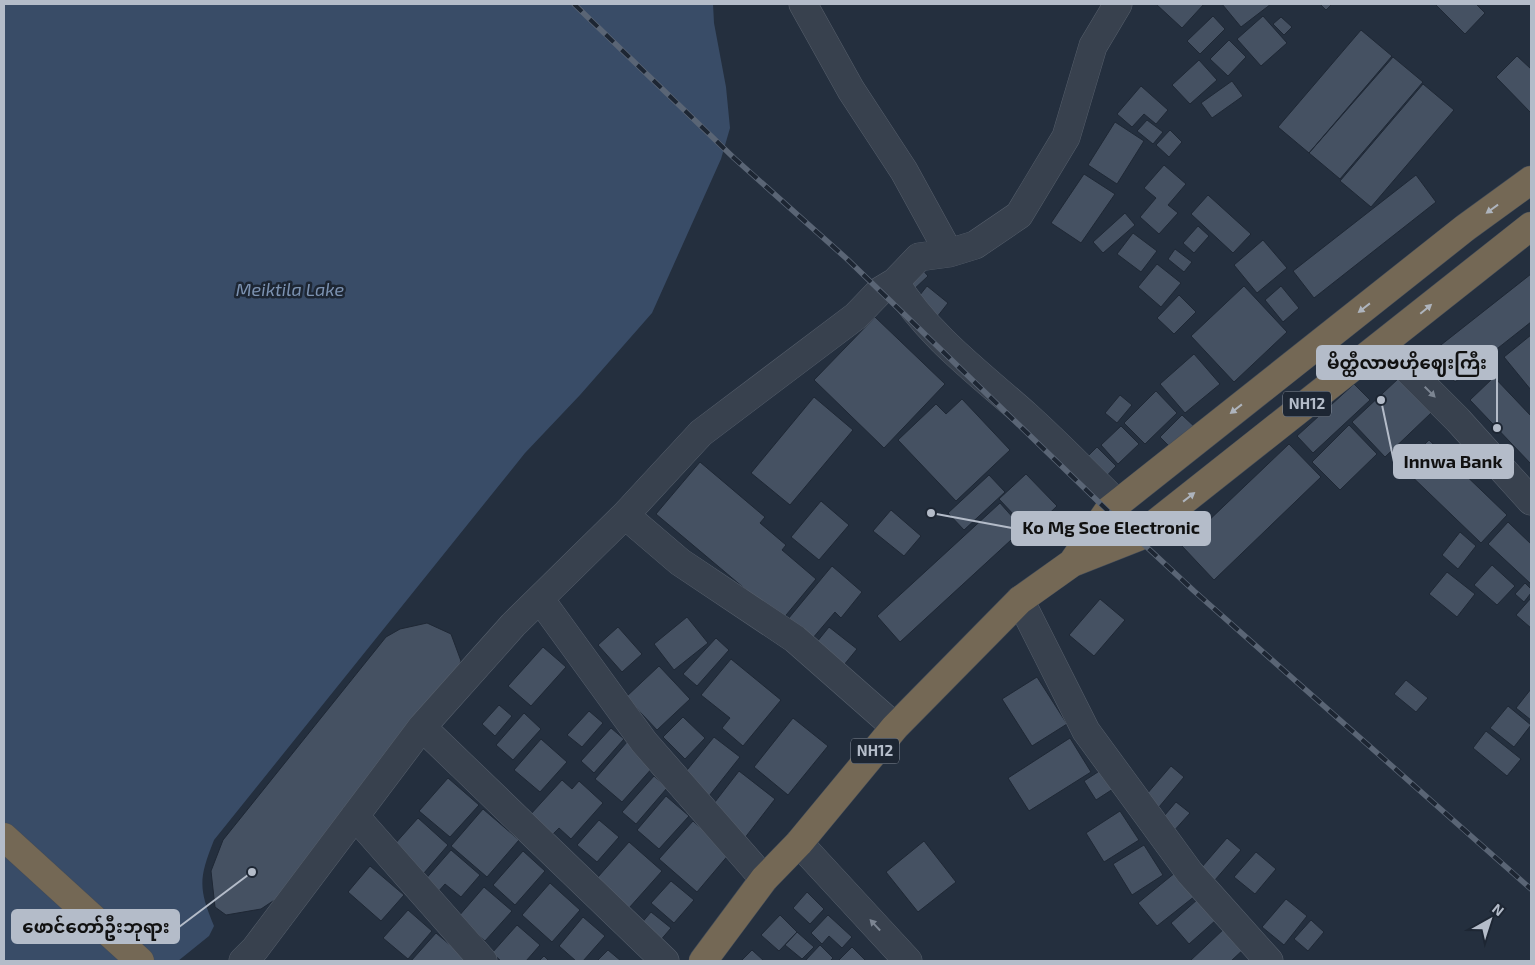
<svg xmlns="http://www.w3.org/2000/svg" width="1535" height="965" font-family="'Exo 2','Noto Sans Myanmar',sans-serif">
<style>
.water{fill:#394c67}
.building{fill:#455162;stroke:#1f2835}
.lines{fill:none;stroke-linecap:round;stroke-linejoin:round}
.minor-casing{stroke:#565f6c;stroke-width:29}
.highway-casing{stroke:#434c59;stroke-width:29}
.minor{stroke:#38414e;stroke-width:28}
.highway{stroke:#746855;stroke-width:28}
.rail-casing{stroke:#5a6575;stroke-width:5.5}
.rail{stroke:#1d2633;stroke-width:4;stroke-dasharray:11;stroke-linecap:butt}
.oneway{fill:#aeb4bd}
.oneway2{fill:#7c8592}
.labels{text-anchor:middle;stroke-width:5;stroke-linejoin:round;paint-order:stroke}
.shield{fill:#1d2633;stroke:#878f9c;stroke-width:1}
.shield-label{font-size:15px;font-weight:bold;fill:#b4bcc9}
.water-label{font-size:18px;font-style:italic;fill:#7c92b1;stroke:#1d2633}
.leader{fill:none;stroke:#b4bcc9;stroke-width:2}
.callout-dot{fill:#b4bcc9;stroke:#1d2633;stroke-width:2}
.callout{fill:#b4bcc9;stroke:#b4bcc9;stroke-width:2}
.callout-label{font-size:18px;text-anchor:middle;font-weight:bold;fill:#111}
</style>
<rect width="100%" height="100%" fill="#242f3e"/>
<path class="water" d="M4,4H713L714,23L726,87L730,128L721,159L652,313L580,395L525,453L214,840C199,878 198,888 214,926L209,936L178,961H4Z"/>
<path class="building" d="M1156,4H1204L1182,28Z
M1222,4H1271L1241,27Z
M1320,4H1332L1326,10Z
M1435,4H1476L1485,13L1465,34Z
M1213,16L1225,29L1200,54L1187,41Z
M1263,16L1287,43L1261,66L1237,39Z
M1281,17L1292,27L1284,35L1273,24Z
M1361,30L1392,56L1309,153L1278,127Z
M1229,40L1246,57L1228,76L1210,59Z
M1517,56L1531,69V113L1496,77Z
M1393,57L1423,82L1340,179L1309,153Z
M1199,60L1217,80L1190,104L1172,85Z
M1232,81L1243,96L1212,118L1201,103Z
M1423,84L1454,110L1371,207L1340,181Z
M1141,86L1168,110L1156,124L1144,114L1132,127L1117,114Z
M1147,120L1163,132L1153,144L1137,131Z
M1115,122L1144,141L1117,184L1088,165Z
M1170,130L1182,142L1169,157L1156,145Z
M1164,165L1186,184L1168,205L1178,213L1159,234L1140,217L1156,198L1144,188Z
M1084,174L1115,194L1081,243L1051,223Z
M1416,175L1436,202L1314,298L1293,271Z
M1208,195L1251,234L1233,253L1191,214Z
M1125,213L1135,225L1103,253L1093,242Z
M1198,226L1209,236L1194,253L1183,243Z
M1133,233L1157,251L1141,272L1117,254Z
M1263,240L1287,268L1257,293L1234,265Z
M1175,249L1192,262L1184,272L1168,259Z
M1157,264L1181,283L1161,307L1138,287Z
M919,266L928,276L910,293L901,283Z
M1531,274V322L1455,382L1432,352Z
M927,286L948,303L937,317L916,300Z
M1244,286L1287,332L1234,382L1191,336Z
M1281,286L1299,308L1283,322L1265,300Z
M1179,295L1196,312L1174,334L1157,318Z
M875,317L945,384L884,448L814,380Z
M1531,335V390L1504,357Z
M1194,354L1220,384L1185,413L1160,384Z
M1494,377L1531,416V464L1470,400Z
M1399,378L1431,413L1385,457L1352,422Z
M1354,384L1370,400L1313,453L1297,436Z
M1156,391L1177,413L1145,444L1124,423Z
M1120,395L1132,405L1117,423L1105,413Z
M814,397L853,430L790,505L751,473Z
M962,399L1010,450L956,501L898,440L936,404L946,414Z
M1182,415L1197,429L1175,452L1160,437Z
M1349,425L1377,454L1340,490L1312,462Z
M1121,426L1139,444L1118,464L1101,445Z
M1429,440L1507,515L1481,543L1402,467Z
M1289,444L1321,477L1214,580L1182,546Z
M1097,447L1116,466L1100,483L1081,463Z
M700,462L765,517L760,523L786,545L782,550L816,579L782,620L656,514Z
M1026,474L1057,506L1030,532L999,499Z
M989,475L1005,492L964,530L948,513Z
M821,501L849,525L819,560L791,537Z
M1000,503L1023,529L900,642L877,616Z
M891,510L921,536L904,556L873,531Z
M1508,522L1531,544V584L1488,544Z
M1460,532L1476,546L1458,569L1442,555Z
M1492,565L1515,586L1497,605L1474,585Z
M832,566L862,592L841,618L835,612L812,639L788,619Z
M1447,572L1475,594L1457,617L1429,594Z
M1525,583L1531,589V593L1524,602L1515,594Z
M1531,598V628L1516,615Z
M1100,599L1125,620L1094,656L1069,635Z
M687,617L708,643L674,670L654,644Z
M427,623L451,634L461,661L450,686L285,893L261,909L226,915L215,907L211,871L223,840L386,637L400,629Z
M618,627L642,654L622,672L598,645Z
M829,627L857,649L839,671L812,648Z
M716,638L729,650L697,686L683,674Z
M543,647L566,667L531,706L508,686Z
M731,659L781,700L743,746L722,728L730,718L701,695Z
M659,666L690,699L657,730L626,697Z
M1037,677L1067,724L1032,746L1002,699Z
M1406,680L1428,698L1416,712L1394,694Z
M1531,689V720L1516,708Z
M499,705L512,716L495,736L482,724Z
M1508,706L1531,725L1514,747L1490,728Z
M589,711L603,723L582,747L567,735Z
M524,713L541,729L513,760L496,745Z
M683,717L705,738L685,759L663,737Z
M793,718L828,746L788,795L754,767Z
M611,728L624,739L594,773L581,761Z
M1486,731L1521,759L1507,776L1473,748Z
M714,737L740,757L709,796L683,775Z
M1070,738L1091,772L1029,811L1008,778Z
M541,739L567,762L540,792L514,770Z
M627,742L654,766L622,802L595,779Z
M1171,766L1184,777L1159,807L1146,795Z
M1101,770L1113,789L1096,800L1084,781Z
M739,771L775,799L744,839L708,811Z
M654,776L667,788L636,824L622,812Z
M448,778L479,805L450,837L419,811Z
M562,780L572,789L579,781L603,803L571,839L559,828L552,835L530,815Z
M666,796L689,816L659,849L637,830Z
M1176,802L1190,813L1172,833L1159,822Z
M483,809L519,840L487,877L451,846Z
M1120,811L1139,840L1104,862L1086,833Z
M418,818L448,845L424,873L393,846Z
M599,820L619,837L597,862L577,845Z
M693,821L730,853L697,892L659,859Z
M1227,838L1241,850L1215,880L1201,868Z
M924,841L956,882L918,912L886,872Z
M629,842L662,871L629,908L590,886Z
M1144,845L1163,875L1132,895L1113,864Z
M451,850L480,875L461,897L445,884L437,893L423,882Z
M523,851L545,871L515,905L493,885Z
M1256,852L1276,869L1255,894L1234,877Z
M370,866L404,895L381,921L348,892Z
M1176,872L1195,896L1157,926L1138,903Z
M671,881L694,900L674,923L651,903Z
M550,883L580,910L552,942L522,915Z
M484,887L512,911L485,941L458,917Z
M807,892L824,909L810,924L793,908Z
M1198,899L1216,920L1189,944L1171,923Z
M1286,899L1307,916L1284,945L1262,927Z
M408,910L432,931L408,959L383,938Z
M651,912L671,928L659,942L640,925Z
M780,915L797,932L779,951L761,935Z
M828,915L852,937L842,948L829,936L822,944L811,933Z
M583,917L605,936L583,961H576L559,946Z
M1311,920L1324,932L1308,951L1294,939Z
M517,925L540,945L526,961H501L492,953Z
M1226,927L1245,948L1231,961H1190Z
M797,932L814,947L802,959L785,945Z
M436,933L469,961H411Z
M820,945L833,958L830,961H805Z
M852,947L866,961H838Z
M608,950L621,961H597Z
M752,950L764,961H741Z
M544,956L549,961H539Z"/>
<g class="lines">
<g class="minor-casing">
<path id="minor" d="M803,4L851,90L904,171L949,253
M895,282C928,336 980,374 1026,415C1057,443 1087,474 1117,503
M1383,345L1458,420L1531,501
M625,515L680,562L795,639L895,727
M540,599L644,742L764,879
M1020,600L1086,731L1190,873L1269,961
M422,727L665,961
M355,816L483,961
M799,843L908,961
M243,961L255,949L422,727L513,625L625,515L701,433L856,316L880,291L895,282L919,257L949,253L975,245L1019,215L1066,137L1093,46L1118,4"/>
</g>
<g class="highway-casing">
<path id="highway" d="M1072,563L1108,511L1465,228L1531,180
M4,837L140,961
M703,961L764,879L799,843L895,727L1020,600L1072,563L1138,537L1531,226"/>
</g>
<use href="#minor" class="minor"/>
<use href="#highway" class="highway"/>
<g class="rail-casing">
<path id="rail" d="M574,4L734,158L847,259L1108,511L1194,591L1531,889"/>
</g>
<use href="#rail" class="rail"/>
</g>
<defs><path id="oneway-solid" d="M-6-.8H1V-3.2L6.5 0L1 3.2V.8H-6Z" transform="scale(1.25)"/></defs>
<g class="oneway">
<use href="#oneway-solid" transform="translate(1492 209) rotate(144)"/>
<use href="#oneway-solid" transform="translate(1364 308) rotate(142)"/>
<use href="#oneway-solid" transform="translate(1426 309) rotate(-40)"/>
<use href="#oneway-solid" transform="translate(1236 409) rotate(142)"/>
<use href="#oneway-solid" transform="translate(1189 497) rotate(-38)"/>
</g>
<g class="oneway2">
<use href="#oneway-solid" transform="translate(1430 392) rotate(45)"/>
<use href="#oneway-solid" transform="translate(875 925) rotate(-133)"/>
</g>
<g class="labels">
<g class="shield">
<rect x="1283" y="391.5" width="48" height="25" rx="4"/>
<rect x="851" y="738.5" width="48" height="25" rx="4"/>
</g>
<g class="shield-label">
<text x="1307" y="409">NH12</text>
<text x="875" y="756">NH12</text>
</g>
<g class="water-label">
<text x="290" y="296">Meiktila Lake</text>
</g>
</g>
<path class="leader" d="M1497 428L1497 363M1381 400L1394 462M931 513L1012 528M252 872L179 927"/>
<g class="callout-dot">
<circle cx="1497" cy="428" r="5"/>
<circle cx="1381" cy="400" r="5"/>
<circle cx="931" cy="513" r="5"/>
<circle cx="252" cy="872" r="5"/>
</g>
<g class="callout">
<rect x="1317" y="346" width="180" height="33" rx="5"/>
<rect x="1394" y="445" width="119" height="33" rx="5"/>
<rect x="1012" y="512" width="198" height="33" rx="5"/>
<rect x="12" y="910" width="167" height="33" rx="5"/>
</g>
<g class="callout-label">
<text x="1407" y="369">မိတ္ထီလာဗဟိုဈေးကြီး</text>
<text x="1453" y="468">Innwa Bank</text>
<text x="1111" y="534">Ko Mg Soe Electronic</text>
<text x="96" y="933">ဖောင်တော်ဦးဘုရား</text>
</g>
<rect width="1535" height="965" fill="none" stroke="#b4bcc9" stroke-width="10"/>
<g transform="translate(1490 920) rotate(39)" stroke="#1d2633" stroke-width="4" paint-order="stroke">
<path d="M0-4L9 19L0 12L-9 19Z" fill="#b4bcc9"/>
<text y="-8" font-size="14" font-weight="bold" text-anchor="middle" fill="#b4bcc9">N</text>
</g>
</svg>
